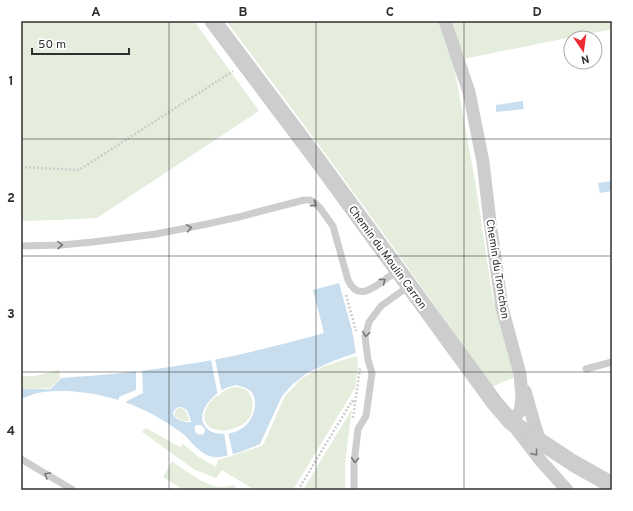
<svg xmlns="http://www.w3.org/2000/svg" width="633" height="511" font-family="Overpass,sans-serif">
<style>
.green{fill:#e5eddd}
.water{fill:#c8deee;fill-rule:evenodd}
.pier{fill:#fff}
.lines{fill:none;stroke-linecap:round;stroke-linejoin:round}
.path{stroke:#cdcdcd;stroke-width:2.5;stroke-dasharray:2 2;stroke-linecap:butt}
.service{stroke:#cdcdcd;stroke-width:7}
.minor{stroke:#cdcdcd;stroke-width:13}
.tertiary{stroke:#cdcdcd;stroke-width:17}
.oneway{stroke:#777}
.grid{fill:none;stroke:#303030;stroke-width:1;stroke-opacity:0.55}
.labels{text-anchor:middle;stroke-width:4;stroke-linejoin:round;paint-order:stroke}
.street-label{font-size:11px;fill:#303030;stroke:#fff}
.neatline{fill:none;stroke:#303030;stroke-width:1.5}
.grid-label{font-size:13px;text-anchor:middle;font-weight:bold;fill:#303030}
</style>
<rect width="100%" height="100%" fill="#fff"/>
<path class="green" d="M21,21H194L259,111L97,218L55,220L21,221Z
M226,21H612V29L453,61L476,186L492,294L514,377L492,387C406,263 317,141 226,21Z
M357,356L358,368L355,388L293,490H255L222,470L216,478L195,470L142,432L146,428L180,447L183,444L200,458L216,467V466L218,460L258,447L263,445L285,396L301,379L322,367L343,360Z
M59,370L60,378L51,388L21,389V376H35Z
M233,387C235,387 239,387 242,388C253,391 255,407 250,417C245,426 228,432 218,430C198,427 203,408 214,398C219,393 226,390 233,387Z
M179,408C186,408 187,413 189,420L188,421H182L175,416V411Z
M352,409L345,463V490H303Z
M172,461C184,470 206,486 220,487C224,487 229,486 233,485L239,490H184L163,477Z"/>
<path class="water" d="M523,101V105L524,109L496,112V105Z
M612,181V191L600,193L598,183Z
M339,283L352,330L356,353L333,361L307,373L293,384L282,396L260,444C249,449 224,459 213,457C198,454 191,439 179,431C145,406 108,393 66,391C57,391 47,391 38,393C32,394 27,397 21,399V389H51L61,378C102,375 142,372 182,365C230,358 277,346 324,333L313,290ZM235,385C240,386 245,387 249,390C255,394 255,400 255,406C252,427 235,437 215,433C211,432 208,430 205,426C195,413 214,393 226,388C229,387 232,386 235,385ZM180,407C188,408 189,414 191,422C180,424 164,412 180,407ZM197,425H201L205,429L204,434C198,436 193,433 195,426Z"/>
<path class="pier" d="M211,359H215L222,393L218,396Z
M142,369L143,393L127,401L125,404L118,402L119,397L136,390V370Z
M224,432H228L233,455L228,457Z"/>
<g class="lines">
<path class="path" d="M21,167L79,170L233,71
M346,295L356,331
M353,418L360,368
M298,490L352,401L355,402"/>
<path class="service" d="M21,246L61,245L93,242L156,234L207,224L243,216L265,210L304,200H310L315,203L320,208L333,226L348,280C357,299 369,291 382,282C387,278 392,274 398,271
M586,369L612,362
M21,459L73,490
M354,490V463L358,429L366,416L372,373L368,360L365,337L369,322L381,306L409,286"/>
<path class="minor" d="M445,21L469,92L483,162L490,222L502,308L520,374L522,397L521,406L520,411L511,422L541,461L567,490
M525,391L535,426L540,441"/>
<path class="tertiary" d="M213,21L319,162L494,402L511,422L573,463L612,485"/>
</g>
<defs><path id="oneway-chevron" d="M-2-3.5L2.5 0L-2 3.5" fill="none" stroke-width="1.6" stroke-linecap="round" stroke-linejoin="round"/></defs>
<g class="oneway">
<use href="#oneway-chevron" transform="translate(314 204) rotate(34)"/>
<use href="#oneway-chevron" transform="translate(189 228) rotate(-10)"/>
<use href="#oneway-chevron" transform="translate(60 245) rotate(-3)"/>
<use href="#oneway-chevron" transform="translate(383 281) rotate(-36)"/>
<use href="#oneway-chevron" transform="translate(366 334) rotate(98)"/>
<use href="#oneway-chevron" transform="translate(535 453) rotate(53)"/>
<use href="#oneway-chevron" transform="translate(355 460) rotate(94)"/>
<use href="#oneway-chevron" transform="translate(47 475) rotate(-150)"/>
</g>
<path class="grid" d="M169,21V490M316,21V490M464,21V490M21,139H612M21,256H612M21,372H612"/>
<g class="labels">
<g class="street-label">
<text transform="translate(388 257) rotate(54)" y="4">Chemin du Moulin Carron</text>
<text transform="translate(498 269) rotate(81)" y="4">Chemin du Tronchon</text>
</g>
</g>
<rect width="633" height="511" fill="none" stroke="#ffffff" stroke-width="44"/>
<g transform="translate(583 50) rotate(167)"><circle r="19" fill="#ffffff" stroke="#acacac"/>
<path d="M0-3L7 15L0 10L-7 15Z" fill="#ee2b32"/>
<text y="-6" font-size="11" font-weight="bold" text-anchor="middle" fill="#303030">N</text>
</g>
<path d="M32 48v6h97v-6" fill="none" stroke="#303030" stroke-width="2"/>
<text x="38" y="48" font-size="12" fill="#303030" stroke="#ffffff" stroke-width="3" paint-order="stroke">50 m</text>
<rect x="22" y="22" width="589" height="467" class="neatline"/>
<g class="grid-label">
<text x="96" y="16">A</text>
<text x="243" y="16">B</text>
<text x="390" y="16">C</text>
<text x="537" y="16">D</text>
<text x="11" y="85">1</text>
<text x="11" y="202">2</text>
<text x="11" y="318">3</text>
<text x="11" y="435">4</text>
</g>
</svg>
